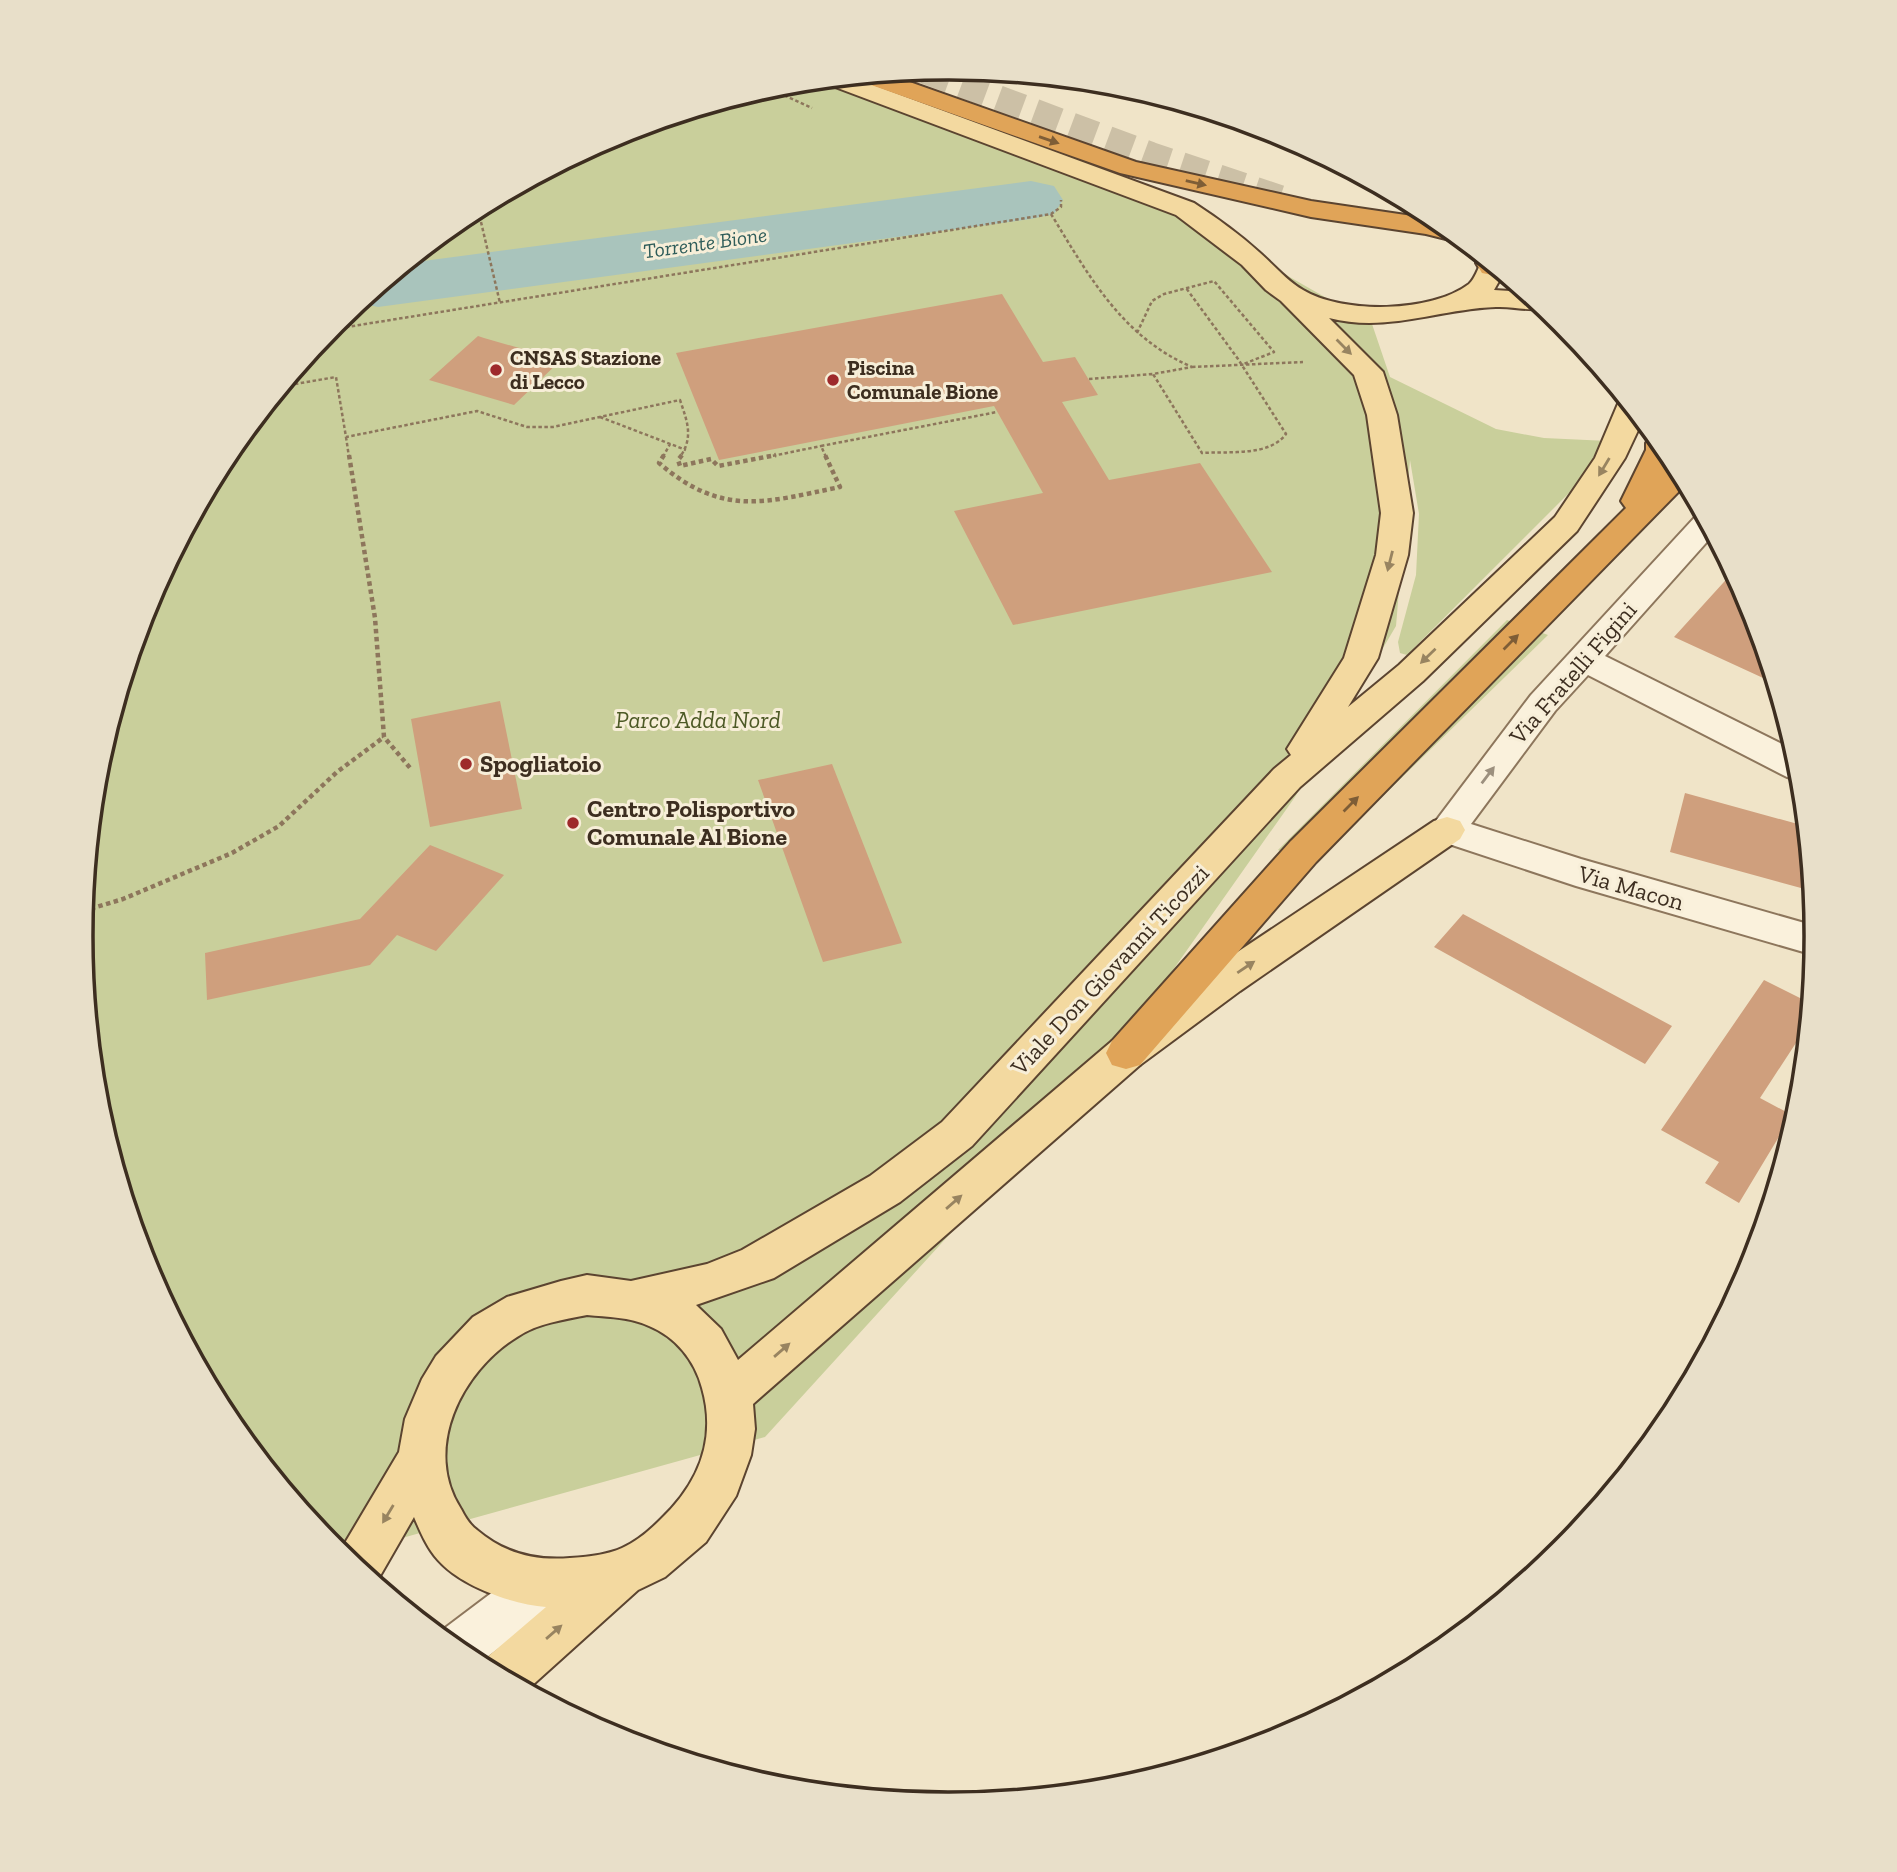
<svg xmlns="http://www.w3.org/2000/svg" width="1897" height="1872" font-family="'Zilla Slab',serif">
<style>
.green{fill:#c9cf9b}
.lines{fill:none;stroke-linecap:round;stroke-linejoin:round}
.river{fill:#a9c4bc;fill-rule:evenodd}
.building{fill:#cf9f7d}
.highway-tunnel{stroke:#ccc0a6;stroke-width:26;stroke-dasharray:26 13;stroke-linecap:butt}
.minor-casing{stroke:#8d765c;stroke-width:4}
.major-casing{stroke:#5b4430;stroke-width:4}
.highway-casing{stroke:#5b4430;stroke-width:4}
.path-far1{stroke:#8d765c;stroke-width:2.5;stroke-dasharray:3.5 2.5;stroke-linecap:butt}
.path{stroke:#8d765c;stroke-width:4.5;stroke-dasharray:4.5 3.5;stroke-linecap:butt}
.minor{fill:#faf1dc;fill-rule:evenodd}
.major{fill:#f3d9a0;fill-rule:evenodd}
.highway{fill:#e0a458;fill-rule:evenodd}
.oneway{fill:#7e5d36}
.oneway2{fill:#988460}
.oneway3{fill:#9c907e}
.poi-dot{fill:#9e2a2b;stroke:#f7eed8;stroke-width:2.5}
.labels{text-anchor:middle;stroke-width:6;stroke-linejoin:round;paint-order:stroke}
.far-water-label{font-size:21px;font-style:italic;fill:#2f5d5a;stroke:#f7eed8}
.far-poi-label{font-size:21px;font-weight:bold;fill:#3d2e20;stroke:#f7eed8;text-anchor:start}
.street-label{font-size:24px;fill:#3d2e20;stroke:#f7eed8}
.park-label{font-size:24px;font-style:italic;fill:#4d5a26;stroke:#f7eed8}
.poi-label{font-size:24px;font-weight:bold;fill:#3d2e20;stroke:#f7eed8;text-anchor:start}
.rim{fill:none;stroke:#3d2e20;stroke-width:3.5}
</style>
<rect width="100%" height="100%" fill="#f0e4c8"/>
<path class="green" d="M865,77L897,101L1130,186L1372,324L1390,377L1496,429L1544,438L1608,441L1615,447L1407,655L1400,653L1398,642L1416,575L1419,514L1410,460L1396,626L1295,797L1113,1055L765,1437L341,1555L227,1418L147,1268L97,1105L81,936L98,766L147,604L227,454L335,322L467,214L617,134L780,85Z
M1507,620L1548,635L1310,867L1278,850Z"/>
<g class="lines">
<path class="river" d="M1031,181L1054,186L1063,200L1054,214L1031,219L378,307L359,303L408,263Z"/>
</g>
<path class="building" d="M1002,294L1043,362L1075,357L1098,395L1062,402L1109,480L1200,463L1272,572L1013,625L954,511L1043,493L994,406L719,460L676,353Z
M478,336L484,338L561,360L514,405L429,380Z
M1733,572L1750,604L1774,683L1674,637Z
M500,701L522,809L430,827L411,719Z
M832,764L902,943L823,962L758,780Z
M1685,793L1805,826L1812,891L1670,852Z
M430,845L504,875L436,951L397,935L370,965L207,1000L205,953L360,919Z
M1463,914L1672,1026L1645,1064L1434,947Z
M1764,980L1810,1003L1807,1026L1760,1098L1792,1115L1739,1203L1705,1183L1719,1162L1661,1130Z"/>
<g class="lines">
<path class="highway-tunnel" d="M925,71L1151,155L1292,202"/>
<g class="minor-casing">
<path id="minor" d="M1702,514L1713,535L1605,656L1794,750L1801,780L1787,777L1588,675L1555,711L1471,824L1581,859L1815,926L1814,955L1576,886L1434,839L1429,830L1531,695L1696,516Z
M543,1560L560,1567L568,1584L560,1601L478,1664L437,1634L526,1567Z"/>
</g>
<g class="major-casing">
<path id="major" d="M854,78L1194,203C1217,218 1239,234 1259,252C1274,265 1286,280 1303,290C1343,314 1431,313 1469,284C1475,279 1478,268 1482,261L1486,260L1503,274L1494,290L1526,292L1545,308C1529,312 1513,306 1496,307C1439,309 1387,333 1329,318L1383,372L1397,415L1413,513L1408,555L1378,658L1348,707L1399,665L1555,517L1595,458L1620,399L1624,398L1642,420L1641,424L1625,458L1577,531L1423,681L1300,787L972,1146L900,1202L774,1278L696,1305L721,1329L738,1360L1112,1041L1212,969L1434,821L1447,817L1460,821L1465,830L1460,839L1240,991L1140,1065L753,1404L755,1429L751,1455L736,1496L706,1542L665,1577L638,1590L527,1690L482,1666L485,1659L546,1607C511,1604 461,1586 438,1560C427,1548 420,1531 414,1517L376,1583L339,1553L399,1452L405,1419L422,1379L436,1356L473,1317L507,1297L561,1281L587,1275L631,1281L707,1264L742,1250L870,1176L942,1122L1274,769L1291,755L1287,749L1344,658L1376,555L1381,513L1367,415L1354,375L1281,301L1266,290L1242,265L1176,215L827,84L825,80ZM587,1315C607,1317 630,1317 649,1326C676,1337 695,1361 702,1388C717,1440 698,1484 660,1520C649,1531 636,1542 622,1548C606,1555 587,1557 570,1558C534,1561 504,1553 477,1530C470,1525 465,1517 461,1509C422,1449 462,1371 517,1337C538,1323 563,1320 587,1315Z"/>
</g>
<g class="highway-casing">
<path id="highway" d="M887,74L1136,162L1311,201L1426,218L1439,221L1461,239L1454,241L1426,234L1311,217L1120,173L860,81L858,77Z
M1482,257L1502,273L1492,275L1482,273L1476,263Z
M1655,435L1672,458L1669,465L1675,464L1686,484L1316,862L1140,1065L1126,1069L1112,1065L1106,1053L1112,1041L1290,842L1626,508L1621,501L1646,450V443Z"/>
</g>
<path class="path-far1" d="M768,88L812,108
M1051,214C1089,276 1122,337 1192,367L1153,374L1202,453C1228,451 1269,457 1286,434L1238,359L1186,288
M481,222L500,303
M328,330L1051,214L1061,207V200
M1137,333L1152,301L1164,294L1214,281L1274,352L1241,365
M1192,367L1303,362
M1089,379L1153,374
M283,386L336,377L346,437L477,411L527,427H553L680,400C687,421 694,437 680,457
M600,417L686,450
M346,437L349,457
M663,457L670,444
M767,457L821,446
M826,457L821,446L997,412"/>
<path class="path" d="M349,455L375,618L384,737L411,769
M664,455L659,463C723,518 766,502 840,487L825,455
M682,455L678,460L680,466L711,459L718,466L776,455
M83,911L123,899L232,853L279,826L337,772L384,737"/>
<use href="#minor" class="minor"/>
<use href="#major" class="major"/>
<use href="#highway" class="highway"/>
</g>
<defs><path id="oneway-solid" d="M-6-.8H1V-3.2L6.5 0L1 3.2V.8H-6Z" transform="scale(1.75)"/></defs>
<g class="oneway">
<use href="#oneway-solid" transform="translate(1049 140) rotate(19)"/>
<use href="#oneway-solid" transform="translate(1196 183) rotate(13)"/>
<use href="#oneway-solid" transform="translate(1511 642) rotate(-45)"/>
<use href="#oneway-solid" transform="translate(1351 804) rotate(-45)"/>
</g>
<g class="oneway2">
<use href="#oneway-solid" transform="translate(1344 347) rotate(45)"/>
<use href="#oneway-solid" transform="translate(1604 467) rotate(121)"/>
<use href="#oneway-solid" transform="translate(1390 561) rotate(104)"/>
<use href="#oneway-solid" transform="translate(1428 656) rotate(136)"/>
<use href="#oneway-solid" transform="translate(1246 967) rotate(-34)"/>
<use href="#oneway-solid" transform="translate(954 1202) rotate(-41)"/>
<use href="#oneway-solid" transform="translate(782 1350) rotate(-41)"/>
<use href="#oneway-solid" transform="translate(388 1514) rotate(121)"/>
<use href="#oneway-solid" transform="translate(554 1632) rotate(-41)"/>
</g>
<use class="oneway3" href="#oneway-solid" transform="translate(1488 775) rotate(-53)"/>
<g class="poi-dot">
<circle cx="496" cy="370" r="7"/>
<circle cx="833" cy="380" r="7"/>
<circle cx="466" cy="764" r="7"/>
<circle cx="573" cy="823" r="7"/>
</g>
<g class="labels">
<g class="far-water-label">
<text transform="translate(705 243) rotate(-8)" y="7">Torrente Bione</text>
</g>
<g class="far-poi-label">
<text x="510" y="365">CNSAS Stazione<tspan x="510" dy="24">di Lecco</tspan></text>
<text x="847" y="375">Piscina<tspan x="847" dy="24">Comunale Bione</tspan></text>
</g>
<g class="street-label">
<text transform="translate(1573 673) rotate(-49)" y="8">Via Fratelli Figini</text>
<text transform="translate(1631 888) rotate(16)" y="8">Via Macon</text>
<text transform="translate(1110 970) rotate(-47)" y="8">Viale Don Giovanni Ticozzi</text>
</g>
<g class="park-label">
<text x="698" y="728">Parco Adda Nord</text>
</g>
<g class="poi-label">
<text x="480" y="772">Spogliatoio</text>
<text x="587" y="817">Centro Polisportivo<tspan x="587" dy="28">Comunale Al Bione</tspan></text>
</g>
</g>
<path d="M0 0H1897V1872H0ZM948 80H949A855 855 0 0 1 1804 935V937A855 855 0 0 1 949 1792H948A855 855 0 0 1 93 937V935A855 855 0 0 1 948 80Z" fill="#e8dfc9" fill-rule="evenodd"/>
<path class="rim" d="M948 80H949A855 855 0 0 1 1804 935V937A855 855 0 0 1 949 1792H948A855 855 0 0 1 93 937V935A855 855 0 0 1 948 80Z"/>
</svg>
